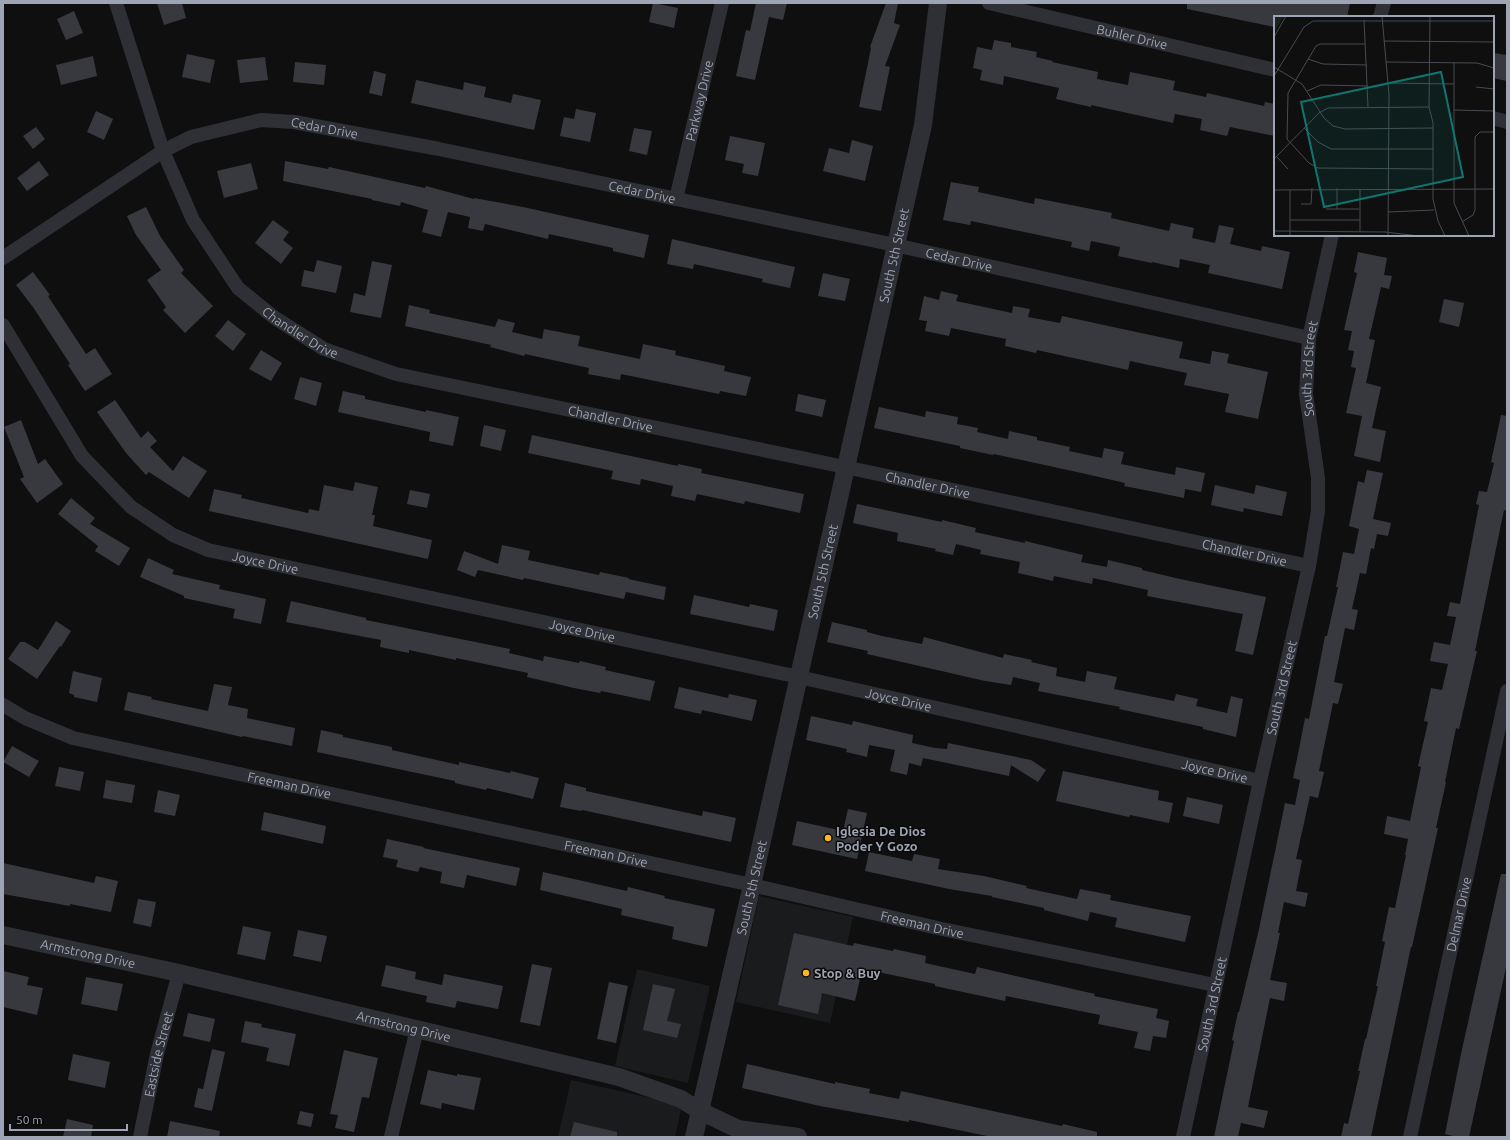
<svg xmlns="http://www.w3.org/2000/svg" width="1510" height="1140" font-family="Ubuntu,sans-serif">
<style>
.built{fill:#1a1b1d}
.building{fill:#38393e}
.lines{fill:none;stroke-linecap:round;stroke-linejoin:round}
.minor{stroke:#2f3036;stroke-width:14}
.tertiary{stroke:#2f3036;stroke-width:18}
.poi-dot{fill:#ffb718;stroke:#0a0a0b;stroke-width:1.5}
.labels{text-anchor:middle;stroke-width:3;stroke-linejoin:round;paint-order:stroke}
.street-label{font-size:13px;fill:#9ea4b3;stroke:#0a0a0b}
.poi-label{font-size:13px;font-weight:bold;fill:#9ea4b3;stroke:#0a0a0b;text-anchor:start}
.inset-road{fill:none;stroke:#484b51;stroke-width:1}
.view{fill:#0f766e;fill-opacity:0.15;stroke:#0f766e;stroke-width:2}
.inset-edge{fill:none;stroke:#9ea4b3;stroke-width:2}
</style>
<rect width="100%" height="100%" fill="#0f0f10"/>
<path class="built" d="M759,896L853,917L830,1023L736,1002Z
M637,969L710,986L688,1083L615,1066Z
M571,1080L682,1105L675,1137H558Z"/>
<path class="building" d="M157,3H182L186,18L164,25Z
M653,3L678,8L674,28L649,22Z
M756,3H787L783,20L769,17L755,80L736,76L746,30L750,31Z
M886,3H898L894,23L900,25L885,66L890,67L881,111L859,107L871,48L870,47Z
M1187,3H1350L1347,17H1275V27L1187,9Z
M74,11L83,33L66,40L57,19Z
M994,40L1011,43V47L1037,52L1036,57L1053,61L1052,62L1098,72L1097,79L1128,85L1130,72L1175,81L1173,90L1206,97L1207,93L1264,106L1265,102L1275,104V136L1230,127L1227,136L1200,130L1202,119L1175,114L1173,123L1091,105V107L1056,99L1059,88L1004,76L1003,85L980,80L982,70L973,68L977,47L992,50Z
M1493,53L1507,55V81L1493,78Z
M187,54L215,60L210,83L182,77Z
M93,56L97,76L61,85L56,65Z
M265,57L268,80L240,83L237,60Z
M295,62L326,65L324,85L293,82Z
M374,71L386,74L382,96L369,93Z
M416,80L463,90L464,82L486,87L484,97L511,103L513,94L541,100L534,130L411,103Z
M576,109L596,113L590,142L560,136L564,117L574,119Z
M96,111L113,119L104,140L87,132Z
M36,127L45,139L33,149L23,136Z
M634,128L652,131L647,155L629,151Z
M730,136L765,143L758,176L742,173L744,164L725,160Z
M852,140L873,146L865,181L823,171L829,148L849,153Z
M39,161L49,175L27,191L17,178Z
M285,161L328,169L329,167L425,188L426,186L474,199V198L523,207L649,235L644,258L613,251V248L549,234L548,239L485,224L483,231L468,228L470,217L448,212L441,237L422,232L428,210L401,202L400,206L372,200V199L283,181Z
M251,163L258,189L224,198L217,171Z
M951,182L979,187L978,192L1034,204L1035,198L1112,213L1111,218L1169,231L1171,223L1194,228L1192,238L1215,243L1219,225L1234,228L1230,244L1261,251L1262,246L1290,252L1282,289L1208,273L1210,265L1180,259L1179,268L1152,262V263L1118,256L1120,247L1091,241L1089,251L1071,247L1072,242L971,221L970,225L943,220Z
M146,207L160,236L184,270L181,273L213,306L185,333L163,310L166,307L147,280L161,270L136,235L127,216Z
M273,220L289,232L283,240L293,248L281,264L255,243Z
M672,239L795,267L790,288L762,282L763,279L694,264L693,269L667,264Z
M1358,252L1387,258L1384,275L1392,276L1389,289L1381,287L1369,339L1375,340L1366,383L1381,387L1372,428L1386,431L1380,462L1354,456L1362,416L1346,413L1356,368L1351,367L1354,351L1348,350L1352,331L1344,330L1357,273L1354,272Z
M317,260L342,266L336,293L301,286L304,270L314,272Z
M372,261L392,265L381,318L350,312L354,293L365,296Z
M33,272L50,295L48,296L86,354L95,348L112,374L85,391L68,365L70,364L33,307L16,285Z
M823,273L850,279L845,301L818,296Z
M941,291L958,295L956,301L1012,313L1013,306L1030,309L1028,317L1060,323L1062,316L1183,342L1179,358L1210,364L1212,351L1229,354L1227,363L1268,372L1258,419L1225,412L1229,394L1184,385L1187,373L1130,361L1128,370L1037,350L1036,353L1005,346L1006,339L951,328L949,336L925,331L927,321L919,320L924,296L939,300Z
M1444,299L1464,303L1459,327L1439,322Z
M409,305L430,310L429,313L495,327L498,319L515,323L512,332L542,339L544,329L580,336L578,346L640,359L643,344L676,351L675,355L725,366L724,371L751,377L746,396L720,391L719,394L621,374L620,380L588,374L589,368L525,354L524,356L490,347L491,345L405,326Z
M228,320L246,334L233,351L215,336Z
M261,350L282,363L271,381L249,369Z
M300,377L322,383L316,406L294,399Z
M343,391L365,396V399L426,412V410L459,417L453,446L429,441L430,432L338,412Z
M798,394L826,400L822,417L795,411Z
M115,400L141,438L148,431L157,441L150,447L173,471L183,456L207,471L189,498L149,472L146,475L126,453L97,412Z
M879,407L925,417L926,411L958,417L957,424L978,428L977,432L1008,439L1009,431L1037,437V440L1070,447L1069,451L1102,458L1104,448L1124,452L1121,464L1175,475L1176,467L1205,473L1201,492L1185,489L1184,498L1160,493L1124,486L1125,483L1086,474L994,454L993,455L960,448V446L874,428Z
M1501,415L1507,416V511L1504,510L1475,651H1477L1459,729L1456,728L1445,782H1446L1436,828H1438L1412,947H1411L1371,1137H1341L1344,1123L1348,1124L1360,1071H1358L1365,1039H1366L1378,986H1376L1385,942L1382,941L1389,907L1395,908L1406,855H1405L1408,839L1384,834L1387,816L1410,821L1421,767L1418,766L1428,722L1424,721L1431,688L1442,690L1448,664L1430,661L1434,642L1450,645L1456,617L1447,616L1450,602L1460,604L1479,505L1476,504L1479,491L1487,492L1494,463L1491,462Z
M21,420L38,464L45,459L63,484L37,503L20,479L24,477L4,427Z
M484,425L506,430L501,451L480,446Z
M532,435L678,466V464L702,469L701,473L804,494L800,513L745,501L744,504L697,494L695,501L671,496L673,486L641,479L640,485L611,479L613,471L528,453Z
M1367,470L1383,473L1373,519L1391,523L1388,536L1377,534L1374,549L1371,548L1366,574L1360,573L1352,609L1358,610L1354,630L1345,628L1334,682L1343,684L1338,704L1333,703L1319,771L1324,772L1318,798L1310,796L1296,859L1302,860L1296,891L1308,893L1305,907L1284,902L1278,933H1280L1270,980L1287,983L1284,1001L1270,998L1248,1107L1268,1111L1264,1128L1241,1123L1238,1137H1214L1234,1041L1232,1040L1238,1012H1239L1259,929L1285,803L1295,805L1300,780L1293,778L1298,754L1305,718L1309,719L1325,636H1327L1338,587H1336L1343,552L1354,554L1359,529L1349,526L1358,481L1364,483Z
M355,482L378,487L372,515H375L373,526L432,540L428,559L209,511L214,489L242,495L241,498L308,513L309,509L319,511L324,485L353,491Z
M1215,485L1254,494L1256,485L1287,492L1282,516L1244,508L1243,512L1211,505Z
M410,490L430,494L427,508L407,504Z
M71,498L95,518L90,524L130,548L119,566L95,551L98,546L58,514Z
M857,504L942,522V520L976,528L975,532L1025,543V541L1083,555L1081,562L1107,567L1108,560L1142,568V570L1180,579L1266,597L1253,655L1235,651L1243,614L1147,596L1148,590L1093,578L1092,584L1054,576L1053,581L1018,573L1020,562L980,554L981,550L956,544L953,555L935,551L936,549L897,541L898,533L853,523Z
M502,545L530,551L528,560L599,575L600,572L629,578L628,579L666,587L664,600L626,592L624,599L524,578L523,580L478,570L475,577L457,570L464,551L498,564Z
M148,558L174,570L172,574L220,585L219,589L266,599L261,624L233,618L235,609L184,598V596L140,577Z
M694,595L749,607L750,604L778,610L774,631L690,614Z
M291,601L366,618V620L510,649L509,653L543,661L544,656L579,663L580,661L606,667L605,670L655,681L650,701L601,691L600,693L574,688L527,677L528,673L456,658V660L409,650V653L380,647L381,640L286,622Z
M56,621L71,631L61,647L60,646L37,679L8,659L20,642H25L38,650Z
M832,622L867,630V632L882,636L922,644L924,637L1003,658L1004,654L1032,660L1031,662L1057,668L1056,676L1085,682L1087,671L1117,677L1114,689L1174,701L1176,694L1198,699L1196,706L1227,713L1231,696L1243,699L1236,737L1203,729V727L1119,709L1120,707L1038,691L1040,683L1013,677L1011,685L985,681L867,654L868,651L827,642Z
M73,671L102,678L97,702L74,697V695L69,693Z
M214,684L232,687L228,705L248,709L247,718L295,728L292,746L243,736L242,737L124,710L128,692L152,697L151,699L208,711Z
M679,687L728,698L729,694L757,700L752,721L702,710L701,714L674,708Z
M811,716L852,725L853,721L913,735L912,743L935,748L947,749L948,743L1031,760L1046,770L1038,782L1011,765L1009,776L923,758L921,766L909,763L907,775L890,771L895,750L869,745L867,757L846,752L847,749L806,740Z
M321,730L343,735V737L392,747V750L459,765V762L510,773L511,771L539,778L533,799L487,788L486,790L455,783V781L317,752Z
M12,746L39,761L29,777L3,762Z
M59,767L84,772L80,791L55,786Z
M1063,771L1159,791L1158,800L1173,803L1169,823L1130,815L1129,817L1056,801Z
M106,780L135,785L132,803L103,798Z
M565,783L586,788V791L702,816L703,811L736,818L731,842L582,810L581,811L560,807Z
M158,790L180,795L175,816L154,812Z
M1187,797L1223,805L1219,824L1183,816Z
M848,809L867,813L857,859L792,845L797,821L843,831Z
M264,812L326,826L323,844L261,830Z
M387,839L424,847L423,848L520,868L516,886L467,875L464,888L440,883L442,872L420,867L418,872L396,867L398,860L383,857Z
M869,852L912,861L914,854L940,859L938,869L984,876L1027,886L1026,888L1077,899L1080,889L1111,895L1110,900L1191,916L1185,942L1115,927L1117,918L1090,912L1088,921L1044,910V908L992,897V896L949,889L865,871Z
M3,863L94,883L96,876L118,881L111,912L70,904V906L3,894Z
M543,872L627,891L628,887L665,896L664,898L715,909L707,947L672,939L674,927L621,915L622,909L540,890Z
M1501,874H1507V963L1469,1137H1457L1445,1134L1461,1054Z
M138,899L156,902L151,927L133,923Z
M243,926L271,932L265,960L237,954Z
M298,930L327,936L321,962L293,956Z
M794,933L853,946L854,943L893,951L894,949L926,956L925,963L975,974L977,967L1095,994L1094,996L1158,1009L1156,1018L1169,1021L1166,1038L1153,1036L1150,1051L1134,1048L1138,1032L1098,1024L1100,1015L1006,996L1005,1001L935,986V984L878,972V973L862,970L855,1001L822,993L818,1014L778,1005Z
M532,964L552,968L540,1026L520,1022Z
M386,965L416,972L415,979L442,985L444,974L503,986L498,1009L457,1001L455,1008L426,1002L427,996L381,986Z
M3,971L29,977L27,985L43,988L37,1015L3,1007Z
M86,977L123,984L117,1011L81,1004Z
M609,982L628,986L616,1043L597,1039Z
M653,984L675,989L667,1021L681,1024L677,1038L643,1030Z
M188,1013L215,1019L210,1042L183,1036Z
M245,1021L262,1024L261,1027L296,1034L289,1066L266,1061L269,1048L241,1042Z
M212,1049L225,1052L212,1111L194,1107L198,1088L203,1089Z
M344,1050L378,1058L369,1098L362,1097L354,1132L335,1128L338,1115L330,1114Z
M73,1054L110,1062L105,1088L68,1080Z
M747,1064L835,1084V1082L870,1089L869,1093L899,1099L901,1091L1062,1126L1063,1124L1097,1132V1137H992L909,1120V1122L820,1106L742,1088Z
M428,1070L457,1076V1074L481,1078L474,1110L442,1103L441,1109L420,1104Z
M300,1111L314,1114L311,1127L297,1124Z
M67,1119L93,1125L91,1137H63Z
M170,1121L220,1131L219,1137H167Z
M574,1122L617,1132V1137H570Z"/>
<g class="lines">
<g class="minor">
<path id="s1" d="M116,3L163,151L193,220L238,288L275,318L324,349L396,374L845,467L1309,566"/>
<path id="s2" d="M989,3L1275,70"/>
<path d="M1380,17L1384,3"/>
<path d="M1493,118L1507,122"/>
<path id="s3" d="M676,199L722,3"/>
<path id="s4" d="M3,258L163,151L191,137L261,120L294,122L439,149L895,245L1309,338"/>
<path id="s5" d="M3,325L82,456L131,507L173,535L208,550L799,677L1260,781"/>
<path id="s6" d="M3,705L25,718L73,738L752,885L942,929L1215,985"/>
<path id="s7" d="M140,1137L157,1054L179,973"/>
<path d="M391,1137L417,1029"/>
<path id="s8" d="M1183,1137L1260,781L1309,566L1318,511V478L1306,394L1309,338L1332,235"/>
<path id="s9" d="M1410,1137L1507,691"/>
</g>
<g class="tertiary">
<path id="s10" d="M3,935L179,973L619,1077L681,1099L700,1111L738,1129L798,1137"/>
<path id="s11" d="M694,1137L752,885L923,125L938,3"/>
</g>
</g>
<g class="poi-dot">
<circle cx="828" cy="838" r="4"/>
<circle cx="806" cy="973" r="4"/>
</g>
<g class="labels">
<g class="street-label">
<text dy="5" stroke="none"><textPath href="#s2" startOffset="147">Buhler Drive</textPath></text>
<text dy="5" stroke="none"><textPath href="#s3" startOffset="101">Parkway Drive</textPath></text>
<text dy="5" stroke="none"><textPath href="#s4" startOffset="360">Cedar Drive</textPath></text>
<text dy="5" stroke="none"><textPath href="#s4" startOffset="684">Cedar Drive</textPath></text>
<text dy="5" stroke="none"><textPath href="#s11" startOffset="904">South 5th Street</textPath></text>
<text dy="5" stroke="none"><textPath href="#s4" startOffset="1008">Cedar Drive</textPath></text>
<text dy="5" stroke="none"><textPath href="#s1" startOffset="389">Chandler Drive</textPath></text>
<text dy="5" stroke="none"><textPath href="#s8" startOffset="784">South 3rd Street</textPath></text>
<text dy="5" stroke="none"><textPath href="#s1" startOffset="713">Chandler Drive</textPath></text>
<text dy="5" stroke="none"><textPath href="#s1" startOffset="1037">Chandler Drive</textPath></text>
<text dy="5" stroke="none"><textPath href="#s1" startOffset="1361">Chandler Drive</textPath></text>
<text dy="5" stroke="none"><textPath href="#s5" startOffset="371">Joyce Drive</textPath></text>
<text dy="5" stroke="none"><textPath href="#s11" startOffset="580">South 5th Street</textPath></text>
<text dy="5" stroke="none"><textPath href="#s5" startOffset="695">Joyce Drive</textPath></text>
<text dy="5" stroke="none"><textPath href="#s8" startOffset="460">South 3rd Street</textPath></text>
<text dy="5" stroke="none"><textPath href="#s5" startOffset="1019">Joyce Drive</textPath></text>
<text dy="5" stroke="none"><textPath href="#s5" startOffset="1343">Joyce Drive</textPath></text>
<text dy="5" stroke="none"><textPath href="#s6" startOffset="299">Freeman Drive</textPath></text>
<text dy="5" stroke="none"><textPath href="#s6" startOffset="623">Freeman Drive</textPath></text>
<text dy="5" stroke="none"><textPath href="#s11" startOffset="256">South 5th Street</textPath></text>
<text dy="5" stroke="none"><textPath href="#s9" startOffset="228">Delmar Drive</textPath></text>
<text dy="5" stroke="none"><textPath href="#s6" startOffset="947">Freeman Drive</textPath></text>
<text dy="5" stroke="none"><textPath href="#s10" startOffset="87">Armstrong Drive</textPath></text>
<text dy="5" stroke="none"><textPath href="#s8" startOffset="136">South 3rd Street</textPath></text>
<text dy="5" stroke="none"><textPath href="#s10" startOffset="411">Armstrong Drive</textPath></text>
<text dy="5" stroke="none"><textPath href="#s7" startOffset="85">Eastside Street</textPath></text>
</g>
<g class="poi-label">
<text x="836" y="836">Iglesia De Dios<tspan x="836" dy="15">Poder Y Gozo</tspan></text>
<text x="814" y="978">Stop &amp; Buy</text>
</g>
</g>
<g transform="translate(1274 16)">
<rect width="220" height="220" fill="#0f0f10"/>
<path d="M0,0L9,1L0,17Z" fill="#1b231c"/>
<path class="inset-road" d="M108,0L115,79L114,220M156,0L155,91L159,107V183L164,205L171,220M90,4L94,91M0,21L12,0M110,25L220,26M91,28H46L42,30L14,77L13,123L35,147L44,152L159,153M34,43L49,48L93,49M112,46L203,47L220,52M180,47V187L195,220M0,51L28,68L50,102L59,110L71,113L159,112M0,60L30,11L39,5H220M114,67L180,68M202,71L220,73M33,75L47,69L94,70M180,94L220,95M30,112L44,126L57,133H159M3,141L14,153M0,143L45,97L54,92L155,91M63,172V193M0,174L220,173M16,174V220M27,188H37L38,172M52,193H85M114,196L160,194M16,204H86M188,206L199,199L201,194V121L206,116H220M0,215L111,216L145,220M86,216V173"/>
<path class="view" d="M167,56L189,161L50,191L27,86Z"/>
<rect width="220" height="220" class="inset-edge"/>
</g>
<rect width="1510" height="1140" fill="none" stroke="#9ea4b3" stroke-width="8"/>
<path d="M10 1124v6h117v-6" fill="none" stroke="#9ea4b3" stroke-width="2"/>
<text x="16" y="1124" font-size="12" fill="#9ea4b3" stroke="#0a0a0b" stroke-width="3" paint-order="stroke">50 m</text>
</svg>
